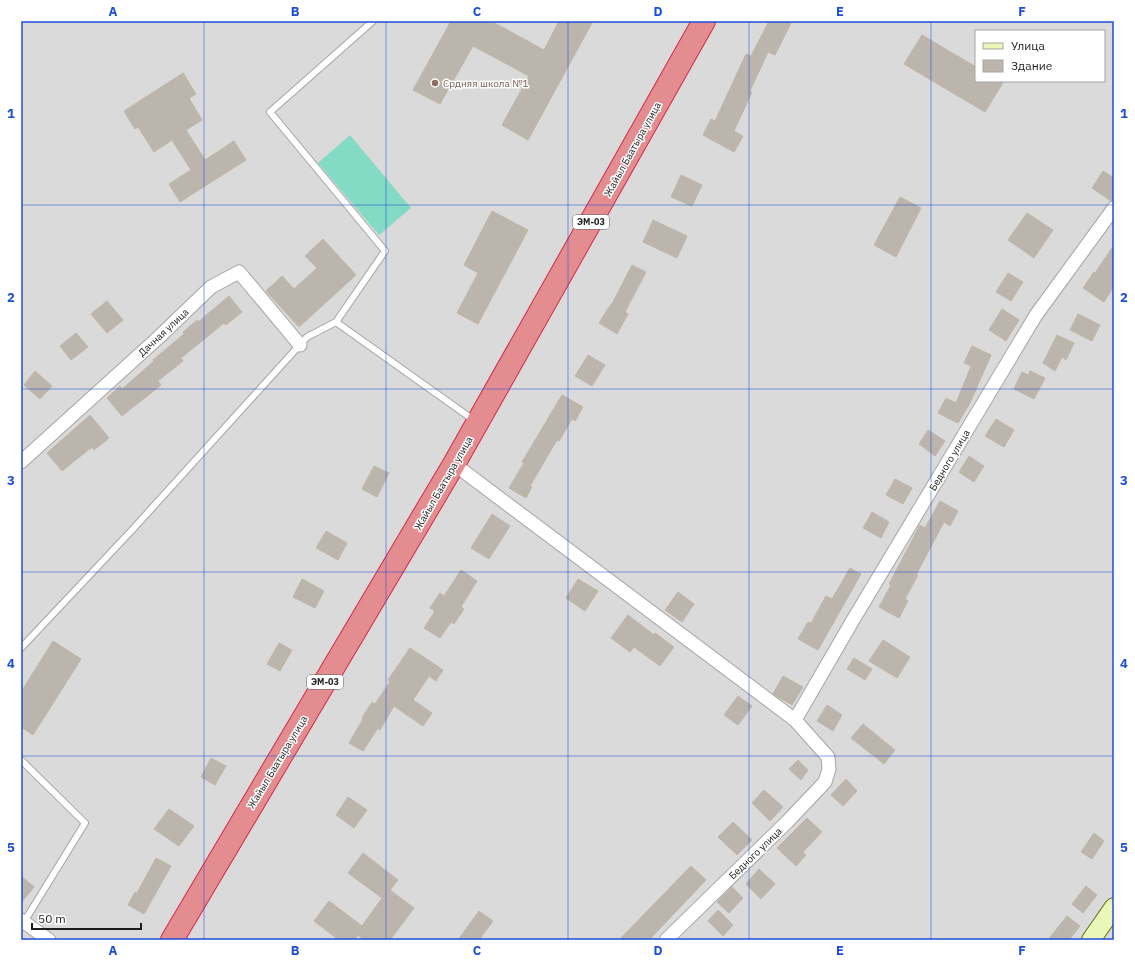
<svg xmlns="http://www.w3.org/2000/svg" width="1135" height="961" font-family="'IBM Plex Sans',sans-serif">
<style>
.residential{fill:#dbdada;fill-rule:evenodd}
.pitch{fill:#83dbc6}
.building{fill:#bbb5ad;stroke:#bfb5a6}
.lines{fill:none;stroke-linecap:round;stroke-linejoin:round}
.lane-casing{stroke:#a4a4a4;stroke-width:8}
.street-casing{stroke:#a4a4a4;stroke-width:15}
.secondary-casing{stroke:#557008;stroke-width:20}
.highway-casing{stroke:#d3294a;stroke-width:24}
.lane{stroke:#fff;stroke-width:6}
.street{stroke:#fff;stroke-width:13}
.secondary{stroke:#ebf7b8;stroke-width:18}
.highway{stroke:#e48d90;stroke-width:22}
.grid{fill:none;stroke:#1d4ed8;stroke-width:1;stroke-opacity:0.55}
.education-dot{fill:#8d6e63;stroke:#fff;stroke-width:1.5}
.labels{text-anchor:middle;stroke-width:3;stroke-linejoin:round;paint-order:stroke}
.shield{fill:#fff;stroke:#616161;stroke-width:1}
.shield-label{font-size:9px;font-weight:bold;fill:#1d1d1d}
.education-label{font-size:10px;fill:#785e54;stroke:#fff;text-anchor:start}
.street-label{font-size:10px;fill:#1d1d1d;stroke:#fff}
.neatline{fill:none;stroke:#1d4ed8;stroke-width:1.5}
.grid-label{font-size:13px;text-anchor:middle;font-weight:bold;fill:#1d4ed8}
</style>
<rect width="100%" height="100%" fill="#eeece3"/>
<path class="residential" d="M21,21H1114V940H21ZM976,31H1104V81H976Z"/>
<path class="pitch" d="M350,135L411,208L379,235L318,163Z"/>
<path class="building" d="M451,21H491L544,50L559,21H593L528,140L502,125L529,76L473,46L440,104L413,90Z
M769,21H792L775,55L768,52L750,91L752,92L734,131L743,136L734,152L703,135L711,119L715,121L746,54L751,56Z
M922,35L976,67V81H1004L985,112L904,64Z
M183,73L196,94L189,98L202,120L186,130L205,160L234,141L246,160L180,202L169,184L191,170L172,140L154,152L138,127L135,129L124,111Z
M1103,171L1114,178V200L1111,201L1092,188Z
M681,175L702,185L692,206L671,197Z
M900,197L921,208L896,257L874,245Z
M492,211L528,230L478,324L457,313L478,273L464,265Z
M1027,213L1053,230L1034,258L1008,240Z
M653,220L687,236L677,258L643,242Z
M323,239L356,275L299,327L266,291L282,276L294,289L317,268L305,256Z
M1114,245V286L1104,302L1083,288L1094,272L1095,273Z
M632,265L646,272L625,312L628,314L617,334L599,323L611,304H612Z
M1008,273L1023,282L1011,301L996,292Z
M229,296L242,312L226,325L224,323L181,358L183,361L158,381L161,385L122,416L107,398L120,386L122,389L154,361L153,360L184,334L183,332L197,320L198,322Z
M107,301L123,320L107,333L91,314Z
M1002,309L1019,320L1006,341L989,330Z
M1078,314L1100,325L1092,341L1070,330Z
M76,333L88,347L71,360L60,346Z
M1057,335L1074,343L1066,360L1062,357L1055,371L1043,363Z
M972,346L991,355L970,403L958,423L938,413L946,398L956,403L971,366L964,363Z
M588,355L605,365L592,386L575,376Z
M35,371L52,386L40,399L24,385Z
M1030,371L1045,378L1034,399L1014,389L1022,372L1028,375Z
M562,395L583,407L575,421L572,419L559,441L557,440L530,486L532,487L526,498L509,488L524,463L522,462Z
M90,415L109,438L94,450L92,447L62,471L47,453Z
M996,419L1014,430L1004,447L985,436Z
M928,430L945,441L935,456L919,444Z
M969,456L984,466L974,482L959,472Z
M374,466L389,473L377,497L362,489Z
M895,479L912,488L903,504L886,495Z
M940,501L958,511L950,526L944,522L916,575H918L905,599L908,601L899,618L879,607L891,585L889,584L920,525L925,528Z
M872,512L889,522L881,538L863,528Z
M492,514L510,526L489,559L471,548Z
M326,531L347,543L338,560L316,548Z
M850,568L861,574L818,650L798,639L808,622L811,623L826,596L832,599Z
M461,570L477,581L461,607L464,609L454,624L451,622L440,638L424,628L435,611L430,608L440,593L444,596Z
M302,579L324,591L315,608L293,597Z
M578,579L598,591L585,611L566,598Z
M678,592L694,604L682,622L665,610Z
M628,615L654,635L655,633L674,647L660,666L634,647L630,652L611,638Z
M883,640L910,657L897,678L869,661Z
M53,641L81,659L33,735L21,727V692Z
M279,643L292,650L280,671L267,664Z
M410,648L443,670L436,681L429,676L413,700L432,713L423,726L394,706L380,730L378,728L363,751L349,743L363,719L362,718L372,702L375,704L390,682L388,680Z
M854,658L872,669L865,680L847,669Z
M783,676L803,687L792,705L773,694Z
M738,696L752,706L738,725L724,715Z
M827,705L842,715L833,731L817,721Z
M863,724L895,750L884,764L851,738Z
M211,758L226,766L215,785L201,777Z
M798,760L808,770L801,780L789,769Z
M846,779L857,791L843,806L831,795Z
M764,790L783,807L770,821L752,803Z
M348,797L367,810L354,828L336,815Z
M169,809L194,826L179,846L154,829Z
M807,818L822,832L803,852L806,855L796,866L777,848Z
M733,822L752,840L737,855L718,837Z
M1094,833L1104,841L1092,859L1081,852Z
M363,853L398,880L390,890L414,908L390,940H364L358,935L354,940H339L314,921L329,901L362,926L382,898L348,873Z
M156,858L171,866L144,914L128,905L135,892L137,893Z
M691,866L706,880L649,940H619Z
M759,869L775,884L761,899L746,884Z
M21,876L34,887L21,903Z
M1086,886L1097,895L1083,913L1072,904Z
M732,887L743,898L729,913L717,902Z
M718,910L733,925L723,936L708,921Z
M479,911L493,921L479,940H458Z
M1067,916L1080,926L1069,940H1048Z"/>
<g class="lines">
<g class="lane-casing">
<path id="lane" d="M336,322L385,251L270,112L373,21
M21,648L133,529L307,337L336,322L475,421
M21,760L85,823L24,922"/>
</g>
<g class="street-casing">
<path id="street" d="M21,462L159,337L211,287L239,272L300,345
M454,464L795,720L828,757L829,769L825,782L787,822L666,940
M795,720L853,620L1036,315L1114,208
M21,920L49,940"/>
</g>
<g class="secondary-casing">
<path id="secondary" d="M1091,940L1114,907"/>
</g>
<g class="highway-casing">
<path id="highway" d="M172,940L454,464L704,21"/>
</g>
<use href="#lane" class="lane"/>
<use href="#street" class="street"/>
<use href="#secondary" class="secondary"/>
<use href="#highway" class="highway"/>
</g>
<path class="grid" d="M204,21V940M386,21V940M568,21V940M749,21V940M931,21V940M21,205H1114M21,389H1114M21,572H1114M21,756H1114"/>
<circle class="education-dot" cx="435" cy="83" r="4"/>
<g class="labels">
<g class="shield">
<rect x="573" y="215" width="36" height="14" rx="3"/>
<rect x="307" y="675" width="36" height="14" rx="3"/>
</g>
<g class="shield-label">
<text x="591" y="225">ЭМ-03</text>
<text x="325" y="685">ЭМ-03</text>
</g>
<g class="education-label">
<text x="443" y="87">Срдняя школа №1</text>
</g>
<g class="street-label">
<text transform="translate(632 149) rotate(-61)" y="4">Жайыл Баатыра улица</text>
<text transform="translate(163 332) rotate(-43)" y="4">Дачная улица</text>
<text transform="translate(949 460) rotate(-59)" y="4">Бедного улица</text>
<text transform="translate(443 483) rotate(-60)" y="4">Жайыл Баатыра улица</text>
<text transform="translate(277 762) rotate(-59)" y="4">Жайыл Баатыра улица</text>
<text transform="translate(755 853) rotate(-44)" y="4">Бедного улица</text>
</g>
</g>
<rect width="1135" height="961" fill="none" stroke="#ffffff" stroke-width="44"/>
<rect x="975" y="30" width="130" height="52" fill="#ffffff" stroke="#a5a5a5"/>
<rect x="983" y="43" width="20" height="6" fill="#ebf7b8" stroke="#a5a5a5"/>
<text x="1011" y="50" font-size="12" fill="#1d1d1d">Улица</text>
<rect x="983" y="60" width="20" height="12" fill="#bbb5ad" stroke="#a5a5a5"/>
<text x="1011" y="70" font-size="12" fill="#1d1d1d">Здание</text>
<path d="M32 923v6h109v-6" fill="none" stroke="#1d1d1d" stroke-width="2"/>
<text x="38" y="923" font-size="12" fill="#1d1d1d" stroke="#ffffff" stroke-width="3" paint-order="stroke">50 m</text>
<rect x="22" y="22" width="1091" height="917" class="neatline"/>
<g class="grid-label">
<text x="113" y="16">A</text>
<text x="295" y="16">B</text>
<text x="477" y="16">C</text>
<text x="658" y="16">D</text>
<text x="840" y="16">E</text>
<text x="1022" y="16">F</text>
<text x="11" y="118">1</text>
<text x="1124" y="118">1</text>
<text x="11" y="302">2</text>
<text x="1124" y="302">2</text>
<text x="11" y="485">3</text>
<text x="1124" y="485">3</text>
<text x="11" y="668">4</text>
<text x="1124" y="668">4</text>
<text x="11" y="852">5</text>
<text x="1124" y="852">5</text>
<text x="113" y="955">A</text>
<text x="295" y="955">B</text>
<text x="477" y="955">C</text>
<text x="658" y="955">D</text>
<text x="840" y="955">E</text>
<text x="1022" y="955">F</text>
</g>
</svg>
